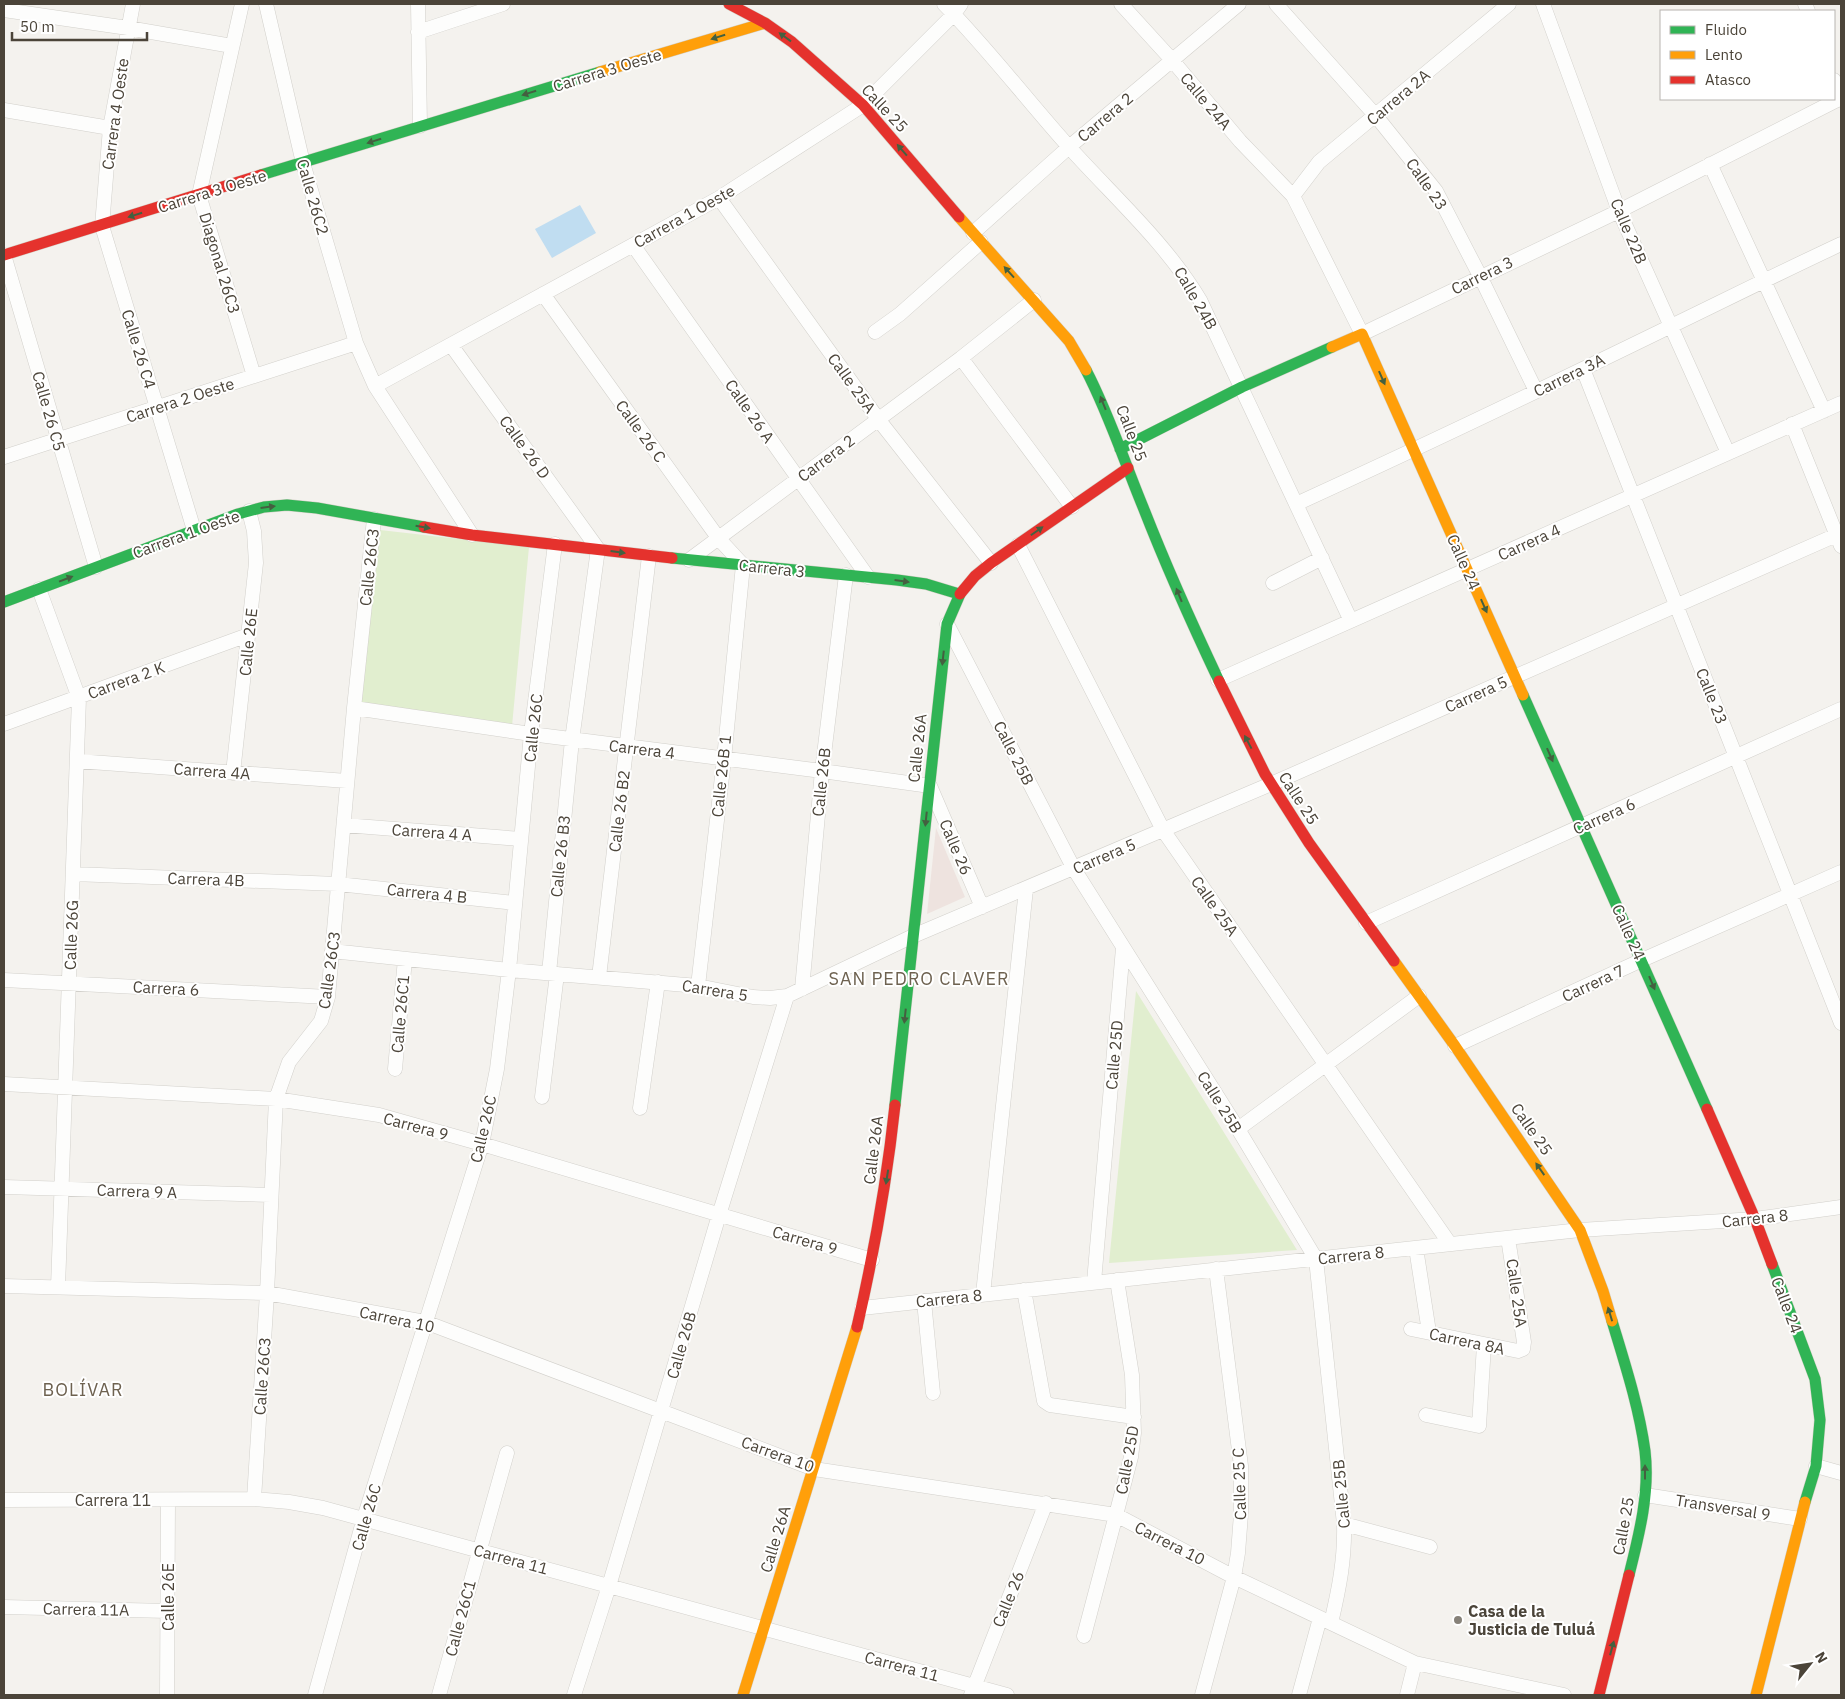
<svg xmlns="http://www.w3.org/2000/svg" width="1845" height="1699" font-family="'IBM Plex Sans',sans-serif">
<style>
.medical{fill:#eee3df}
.green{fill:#e1eecf}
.water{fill:#c0ddf1}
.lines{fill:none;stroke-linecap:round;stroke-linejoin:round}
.street-casing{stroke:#d2d0cb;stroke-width:15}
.fast-casing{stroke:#d3cfc5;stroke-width:12}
.slow-casing{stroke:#d3cfc5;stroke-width:12}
.jam-casing{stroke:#d3cfc5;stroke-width:12}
.street{stroke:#fdfdfc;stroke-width:14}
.fast{stroke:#30b455;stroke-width:11}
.slow{stroke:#ff9f0a;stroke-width:11}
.jam{stroke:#e5322d;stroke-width:11}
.oneway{fill:#446040}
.poi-dot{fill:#868178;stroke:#fff;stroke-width:2}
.labels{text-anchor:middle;stroke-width:4;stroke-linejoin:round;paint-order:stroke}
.street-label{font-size:16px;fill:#4b4439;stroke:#fff}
.poi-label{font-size:16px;font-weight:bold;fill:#4b4439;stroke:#fff;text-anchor:start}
.neighbourhood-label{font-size:18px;letter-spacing:1px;fill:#6e6250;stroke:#fff}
</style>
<rect width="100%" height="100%" fill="#f4f2ee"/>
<path class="medical" d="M936,828L965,897L927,914Z"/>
<path class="green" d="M380,530L529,547L512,726L359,702Z
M1136,991L1297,1250L1109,1263Z"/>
<path class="water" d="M580,205L596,233L552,258L535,229Z"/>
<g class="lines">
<g class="street-casing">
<path id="street" d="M133,4L110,128L102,226L194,530
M242,4L199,195L254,376
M266,4L303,163L356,343L375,386L472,535
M418,4L420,126
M944,4C988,49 1027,100 1069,147C1114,197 1165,242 1200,300L1351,621
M1121,4L1172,60L1240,141L1293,196L1362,334L1619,211L1841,98
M1276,4L1376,116L1436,191L1480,276L1536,391
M1543,4L1619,211L1728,453
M1805,4L1808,11
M4,10L128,28L232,46
M418,32L503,4
M1834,80L1841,100
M4,110L110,128
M1710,164L1824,411
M1293,196L1319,162L1509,4
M719,198L878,419L991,563
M973,233L1069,147L1239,4
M633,245L868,577
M4,255L96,567
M543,294L719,539L743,565L724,759L698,986
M875,332L900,314L981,242
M451,345L598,549L572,740L549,973
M961,358L1072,507
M1583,369L1841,1023
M375,386L719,198L863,105L954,14L961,4
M1792,424L1841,546
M4,457L356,343
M1296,504C1419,448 1540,390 1661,331C1721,302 1781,272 1841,244
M1018,545L1163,830L1450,1244
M689,560L961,358L1034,300
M1273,583L1322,558
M39,589L79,698L58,1287
M947,624L1074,869L1238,1129L1316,1259L1344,1524C1345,1559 1339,1589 1331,1623
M1218,680L1841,403
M354,708L531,734L822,771L930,786L982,907
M4,724L248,635
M77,761L347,781
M233,773L256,563L254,531L249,511
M344,825L521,839
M73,874L338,884L515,903
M1366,923L1841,709
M332,951L509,970L698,986L753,997L770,998L787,996L913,936L1271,784L1841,533
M599,977L649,556
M4,980L328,997
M802,989L822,771L846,575
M1455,1046L1642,960L1841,872
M395,1069L405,959
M4,1084L276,1099L379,1115L482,1144L872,1260
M542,1097L557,974
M640,1108L658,982
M1238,1129L1419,996
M4,1187L271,1195
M1416,1248L1429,1332
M1094,1282L1123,948
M4,1286L267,1293L425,1322L814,1469L1116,1515L1234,1577L1415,1663L1564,1695
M1024,1290L1044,1401L1050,1405L1134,1417
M983,1294L1026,889
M924,1301L933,1393
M862,1308L1580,1230L1755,1219L1841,1207
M1411,1329L1518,1351L1523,1349L1524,1342L1508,1238
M1426,1415L1479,1426L1484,1345
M1816,1466L1841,1473
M1645,1495L1800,1519
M254,1499L267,1293L276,1099L289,1062L321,1021L328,997L354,708L374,519
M4,1500L254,1499L289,1502L323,1508L1007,1695
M1344,1524L1430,1547
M4,1607L168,1611
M1084,1636L1116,1515L1131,1457L1134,1433L1132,1375L1117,1280
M167,1695L168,1500
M315,1695L364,1518L482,1144L497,1069L509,970L531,734L555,544
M439,1695L507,1453
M574,1695L609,1586L719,1215L787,996
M971,1695L1046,1503
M1202,1695L1234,1577L1238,1553L1241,1514V1466L1216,1269
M1299,1695L1320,1618
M1407,1695L1415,1663"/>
</g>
<g class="fast-casing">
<path id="fast" d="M261,175L600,72
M1086,370C1109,414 1124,461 1143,507C1166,566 1192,624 1219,681
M1120,449L1242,387L1332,347
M672,558L897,580L926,584L959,594
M4,602L238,514L264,507L287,505L317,508L424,527
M1523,695L1707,1109
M895,1105L947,624L960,594
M1772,1264L1815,1379L1820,1420L1816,1466L1805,1502
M1612,1321C1625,1364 1639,1407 1645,1451C1650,1493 1639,1535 1629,1575"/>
</g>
<g class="slow-casing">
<path id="slow" d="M600,72L765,23
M959,217L1069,341L1086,370
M1332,347L1362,334L1523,695
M1394,961L1455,1046L1580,1230L1603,1291L1612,1321
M743,1695L857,1327
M1756,1695L1805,1502"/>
</g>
<g class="jam-casing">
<path id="jam" d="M729,4L765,23L792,42L863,105L959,217
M4,255L261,175
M424,527L472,535L672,558
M960,594L975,576L991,563L1128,468
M1219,681L1265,774L1309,843L1394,961
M1707,1109L1755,1219L1772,1264
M857,1327C874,1253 887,1180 895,1105
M1599,1695L1629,1575"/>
</g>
<use href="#street" class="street"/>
<use href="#fast" class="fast"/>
<use href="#slow" class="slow"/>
<use href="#jam" class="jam"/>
</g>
<defs><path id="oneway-solid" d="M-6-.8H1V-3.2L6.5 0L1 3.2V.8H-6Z" transform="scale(1.25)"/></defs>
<g class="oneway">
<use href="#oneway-solid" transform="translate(718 37) rotate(163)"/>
<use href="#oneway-solid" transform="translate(785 37) rotate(-144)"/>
<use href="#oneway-solid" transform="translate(529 93) rotate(163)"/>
<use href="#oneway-solid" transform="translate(374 141) rotate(163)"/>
<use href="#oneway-solid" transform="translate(902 150) rotate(-131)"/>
<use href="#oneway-solid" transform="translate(135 215) rotate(162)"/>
<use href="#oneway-solid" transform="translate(1009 272) rotate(-132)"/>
<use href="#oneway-solid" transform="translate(1382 378) rotate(66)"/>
<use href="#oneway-solid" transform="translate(1103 403) rotate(-112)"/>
<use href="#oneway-solid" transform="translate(268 507) rotate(-7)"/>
<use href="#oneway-solid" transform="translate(423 527) rotate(10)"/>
<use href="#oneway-solid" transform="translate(1037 531) rotate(-35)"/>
<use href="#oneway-solid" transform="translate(618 552) rotate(8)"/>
<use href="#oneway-solid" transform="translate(66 579) rotate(-21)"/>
<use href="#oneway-solid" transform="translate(902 581) rotate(8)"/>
<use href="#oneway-solid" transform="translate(1179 595) rotate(-112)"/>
<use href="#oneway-solid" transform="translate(1484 606) rotate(66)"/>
<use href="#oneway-solid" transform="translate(943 658) rotate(96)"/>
<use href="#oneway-solid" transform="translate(1248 742) rotate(-118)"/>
<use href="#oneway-solid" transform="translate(1550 755) rotate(66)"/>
<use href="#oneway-solid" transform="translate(926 819) rotate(96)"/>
<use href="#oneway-solid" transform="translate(1652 983) rotate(67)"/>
<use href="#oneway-solid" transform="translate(905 1016) rotate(96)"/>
<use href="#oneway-solid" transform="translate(1540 1169) rotate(-125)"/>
<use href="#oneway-solid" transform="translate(887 1177) rotate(99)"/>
<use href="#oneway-solid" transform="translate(1610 1314) rotate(-107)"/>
<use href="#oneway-solid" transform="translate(1645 1472) rotate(-90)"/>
<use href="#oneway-solid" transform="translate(1612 1648) rotate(-75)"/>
</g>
<circle class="poi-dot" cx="1458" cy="1620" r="5"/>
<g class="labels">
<g class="street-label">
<text transform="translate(607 70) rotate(-17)" y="6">Carrera 3 Oeste</text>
<text transform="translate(1398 97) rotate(-40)" y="6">Carrera 2A</text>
<text transform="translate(1206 101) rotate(50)" y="6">Calle 24A</text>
<text transform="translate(885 108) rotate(47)" y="6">Calle 25</text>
<text transform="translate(115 114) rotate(-82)" y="6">Carrera 4 Oeste</text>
<text transform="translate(1105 117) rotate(-40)" y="6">Carrera 2</text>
<text transform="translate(1427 184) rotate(55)" y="6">Calle 23</text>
<text transform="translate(212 191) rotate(-17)" y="6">Carrera 3 Oeste</text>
<text transform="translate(313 197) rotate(74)" y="6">Calle 26C2</text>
<text transform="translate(684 216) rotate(-29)" y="6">Carrera 1 Oeste</text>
<text transform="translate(1629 231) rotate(67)" y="6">Calle 22B</text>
<text transform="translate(220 263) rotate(73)" y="6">Diagonal 26C3</text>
<text transform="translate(1482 275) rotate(-26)" y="6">Carrera 3</text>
<text transform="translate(1196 298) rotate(60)" y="6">Calle 24B</text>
<text transform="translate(139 349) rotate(73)" y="6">Calle 26 C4</text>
<text transform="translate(1569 375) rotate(-26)" y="6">Carrera 3A</text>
<text transform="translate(852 383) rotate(54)" y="6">Calle 25A</text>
<text transform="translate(180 400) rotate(-18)" y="6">Carrera 2 Oeste</text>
<text transform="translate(49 411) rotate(74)" y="6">Calle 26 C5</text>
<text transform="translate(750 411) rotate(55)" y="6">Calle 26 A</text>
<text transform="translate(641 431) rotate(54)" y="6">Calle 26 C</text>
<text transform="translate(1132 433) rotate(69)" y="6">Calle 25</text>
<text transform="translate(525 447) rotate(54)" y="6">Calle 26 D</text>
<text transform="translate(826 458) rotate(-37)" y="6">Carrera 2</text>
<text transform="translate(186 534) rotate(-20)" y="6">Carrera 1 Oeste</text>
<text transform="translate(1529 542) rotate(-24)" y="6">Carrera 4</text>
<text transform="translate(1464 562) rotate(66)" y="6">Calle 24</text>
<text transform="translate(369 567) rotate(-84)" y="6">Calle 26C3</text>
<text transform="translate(772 568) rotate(6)" y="6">Carrera 3</text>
<text transform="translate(248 642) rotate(-84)" y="6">Calle 26E</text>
<text transform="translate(126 680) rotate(-20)" y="6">Carrera 2 K</text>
<text transform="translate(1476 694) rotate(-24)" y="6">Carrera 5</text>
<text transform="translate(1712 696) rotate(68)" y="6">Calle 23</text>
<text transform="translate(533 728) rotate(-84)" y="6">Calle 26C</text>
<text transform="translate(917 748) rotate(-84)" y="6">Calle 26A</text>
<text transform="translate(642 749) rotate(7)" y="6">Carrera 4</text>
<text transform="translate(1014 753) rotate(63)" y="6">Calle 25B</text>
<text transform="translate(212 771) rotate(4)" y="6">Carrera 4A</text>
<text transform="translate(721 776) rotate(-84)" y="6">Calle 26B 1</text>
<text transform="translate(821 782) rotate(-84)" y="6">Calle 26B</text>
<text transform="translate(1299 798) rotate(57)" y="6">Calle 25</text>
<text transform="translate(619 811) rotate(-83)" y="6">Calle 26 B2</text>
<text transform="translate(1604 816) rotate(-24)" y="6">Carrera 6</text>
<text transform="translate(432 832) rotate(4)" y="6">Carrera 4 A</text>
<text transform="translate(956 847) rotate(67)" y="6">Calle 26</text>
<text transform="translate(560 856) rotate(-84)" y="6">Calle 26 B3</text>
<text transform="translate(1104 856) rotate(-23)" y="6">Carrera 5</text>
<text transform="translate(206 879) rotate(2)" y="6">Carrera 4B</text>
<text transform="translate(427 893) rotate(6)" y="6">Carrera 4 B</text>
<text transform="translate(1215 906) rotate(55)" y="6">Calle 25A</text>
<text transform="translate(1629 932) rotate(66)" y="6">Calle 24</text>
<text transform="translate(71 935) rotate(-88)" y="6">Calle 26G</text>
<text transform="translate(329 970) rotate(-82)" y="6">Calle 26C3</text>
<text transform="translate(1593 983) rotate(-25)" y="6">Carrera 7</text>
<text transform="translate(166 988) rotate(3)" y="6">Carrera 6</text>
<text transform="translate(715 990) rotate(9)" y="6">Carrera 5</text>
<text transform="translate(400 1014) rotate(-85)" y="6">Calle 26C1</text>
<text transform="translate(1114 1055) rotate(-85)" y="6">Calle 25D</text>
<text transform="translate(1220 1102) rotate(58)" y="6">Calle 25B</text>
<text transform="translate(416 1126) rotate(15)" y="6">Carrera 9</text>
<text transform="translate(483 1129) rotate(-77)" y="6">Calle 26C</text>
<text transform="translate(1532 1129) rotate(55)" y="6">Calle 25</text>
<text transform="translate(873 1150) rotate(-83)" y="6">Calle 26A</text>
<text transform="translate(137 1191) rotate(2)" y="6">Carrera 9 A</text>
<text transform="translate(1755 1218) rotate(-6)" y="6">Carrera 8</text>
<text transform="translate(805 1240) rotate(16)" y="6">Carrera 9</text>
<text transform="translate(1351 1255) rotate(-6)" y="6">Carrera 8</text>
<text transform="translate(1517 1293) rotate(82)" y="6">Calle 25A</text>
<text transform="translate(949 1298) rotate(-6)" y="6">Carrera 8</text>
<text transform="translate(1787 1305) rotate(69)" y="6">Calle 24</text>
<text transform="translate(397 1319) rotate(12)" y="6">Carrera 10</text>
<text transform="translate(1467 1341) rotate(12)" y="6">Carrera 8A</text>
<text transform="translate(681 1345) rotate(-74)" y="6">Calle 26B</text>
<text transform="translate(262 1376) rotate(-86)" y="6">Calle 26C3</text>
<text transform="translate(778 1454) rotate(20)" y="6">Carrera 10</text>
<text transform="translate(1127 1460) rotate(-80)" y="6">Calle 25D</text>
<text transform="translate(1239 1484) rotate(-92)" y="6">Calle 25 C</text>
<text transform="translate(1341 1494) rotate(-95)" y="6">Calle 25B</text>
<text x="113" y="1506">Carrera 11</text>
<text transform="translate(1723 1507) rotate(9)" y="6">Transversal 9</text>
<text transform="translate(366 1517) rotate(-74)" y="6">Calle 26C</text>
<text transform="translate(1623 1526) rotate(-80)" y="6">Calle 25</text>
<text transform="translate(775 1539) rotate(-73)" y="6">Calle 26A</text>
<text transform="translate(1170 1543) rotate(27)" y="6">Carrera 10</text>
<text transform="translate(511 1559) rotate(15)" y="6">Carrera 11</text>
<text transform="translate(168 1597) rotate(-90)" y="6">Calle 26E</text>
<text transform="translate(1008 1599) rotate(-68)" y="6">Calle 26</text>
<text transform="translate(86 1609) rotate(1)" y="6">Carrera 11A</text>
<text transform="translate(460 1618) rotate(-75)" y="6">Calle 26C1</text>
<text transform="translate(902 1666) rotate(15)" y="6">Carrera 11</text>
</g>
<g class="poi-label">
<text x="1468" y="1617">Casa de la<tspan x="1468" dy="18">Justicia de Tuluá</tspan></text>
</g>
<g class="neighbourhood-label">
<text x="919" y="985">SAN PEDRO CLAVER</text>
<text x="83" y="1396">BOLÍVAR</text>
</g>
</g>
<rect width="1845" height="1699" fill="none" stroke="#4b4439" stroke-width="10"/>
<rect x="1660" y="10" width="175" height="90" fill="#ffffff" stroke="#b7b4b0"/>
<rect x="1670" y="26" width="25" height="8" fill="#30b455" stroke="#b7b4b0"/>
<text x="1705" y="35" font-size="15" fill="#4b4439">Fluido</text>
<rect x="1670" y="51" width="25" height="8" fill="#ff9f0a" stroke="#b7b4b0"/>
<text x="1705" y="60" font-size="15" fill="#4b4439">Lento</text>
<rect x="1670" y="76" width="25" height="8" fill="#e5322d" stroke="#b7b4b0"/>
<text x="1705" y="85" font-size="15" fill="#4b4439">Atasco</text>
<g transform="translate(1810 1664) rotate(60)" stroke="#ffffff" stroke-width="4" paint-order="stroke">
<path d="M0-4L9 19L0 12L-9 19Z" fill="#4b4439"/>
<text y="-8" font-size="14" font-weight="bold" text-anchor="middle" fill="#4b4439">N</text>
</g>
<path d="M12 32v8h135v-8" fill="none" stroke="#4b4439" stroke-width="2.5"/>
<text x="20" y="32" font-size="15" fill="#4b4439" stroke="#ffffff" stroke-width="4" paint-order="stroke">50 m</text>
</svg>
